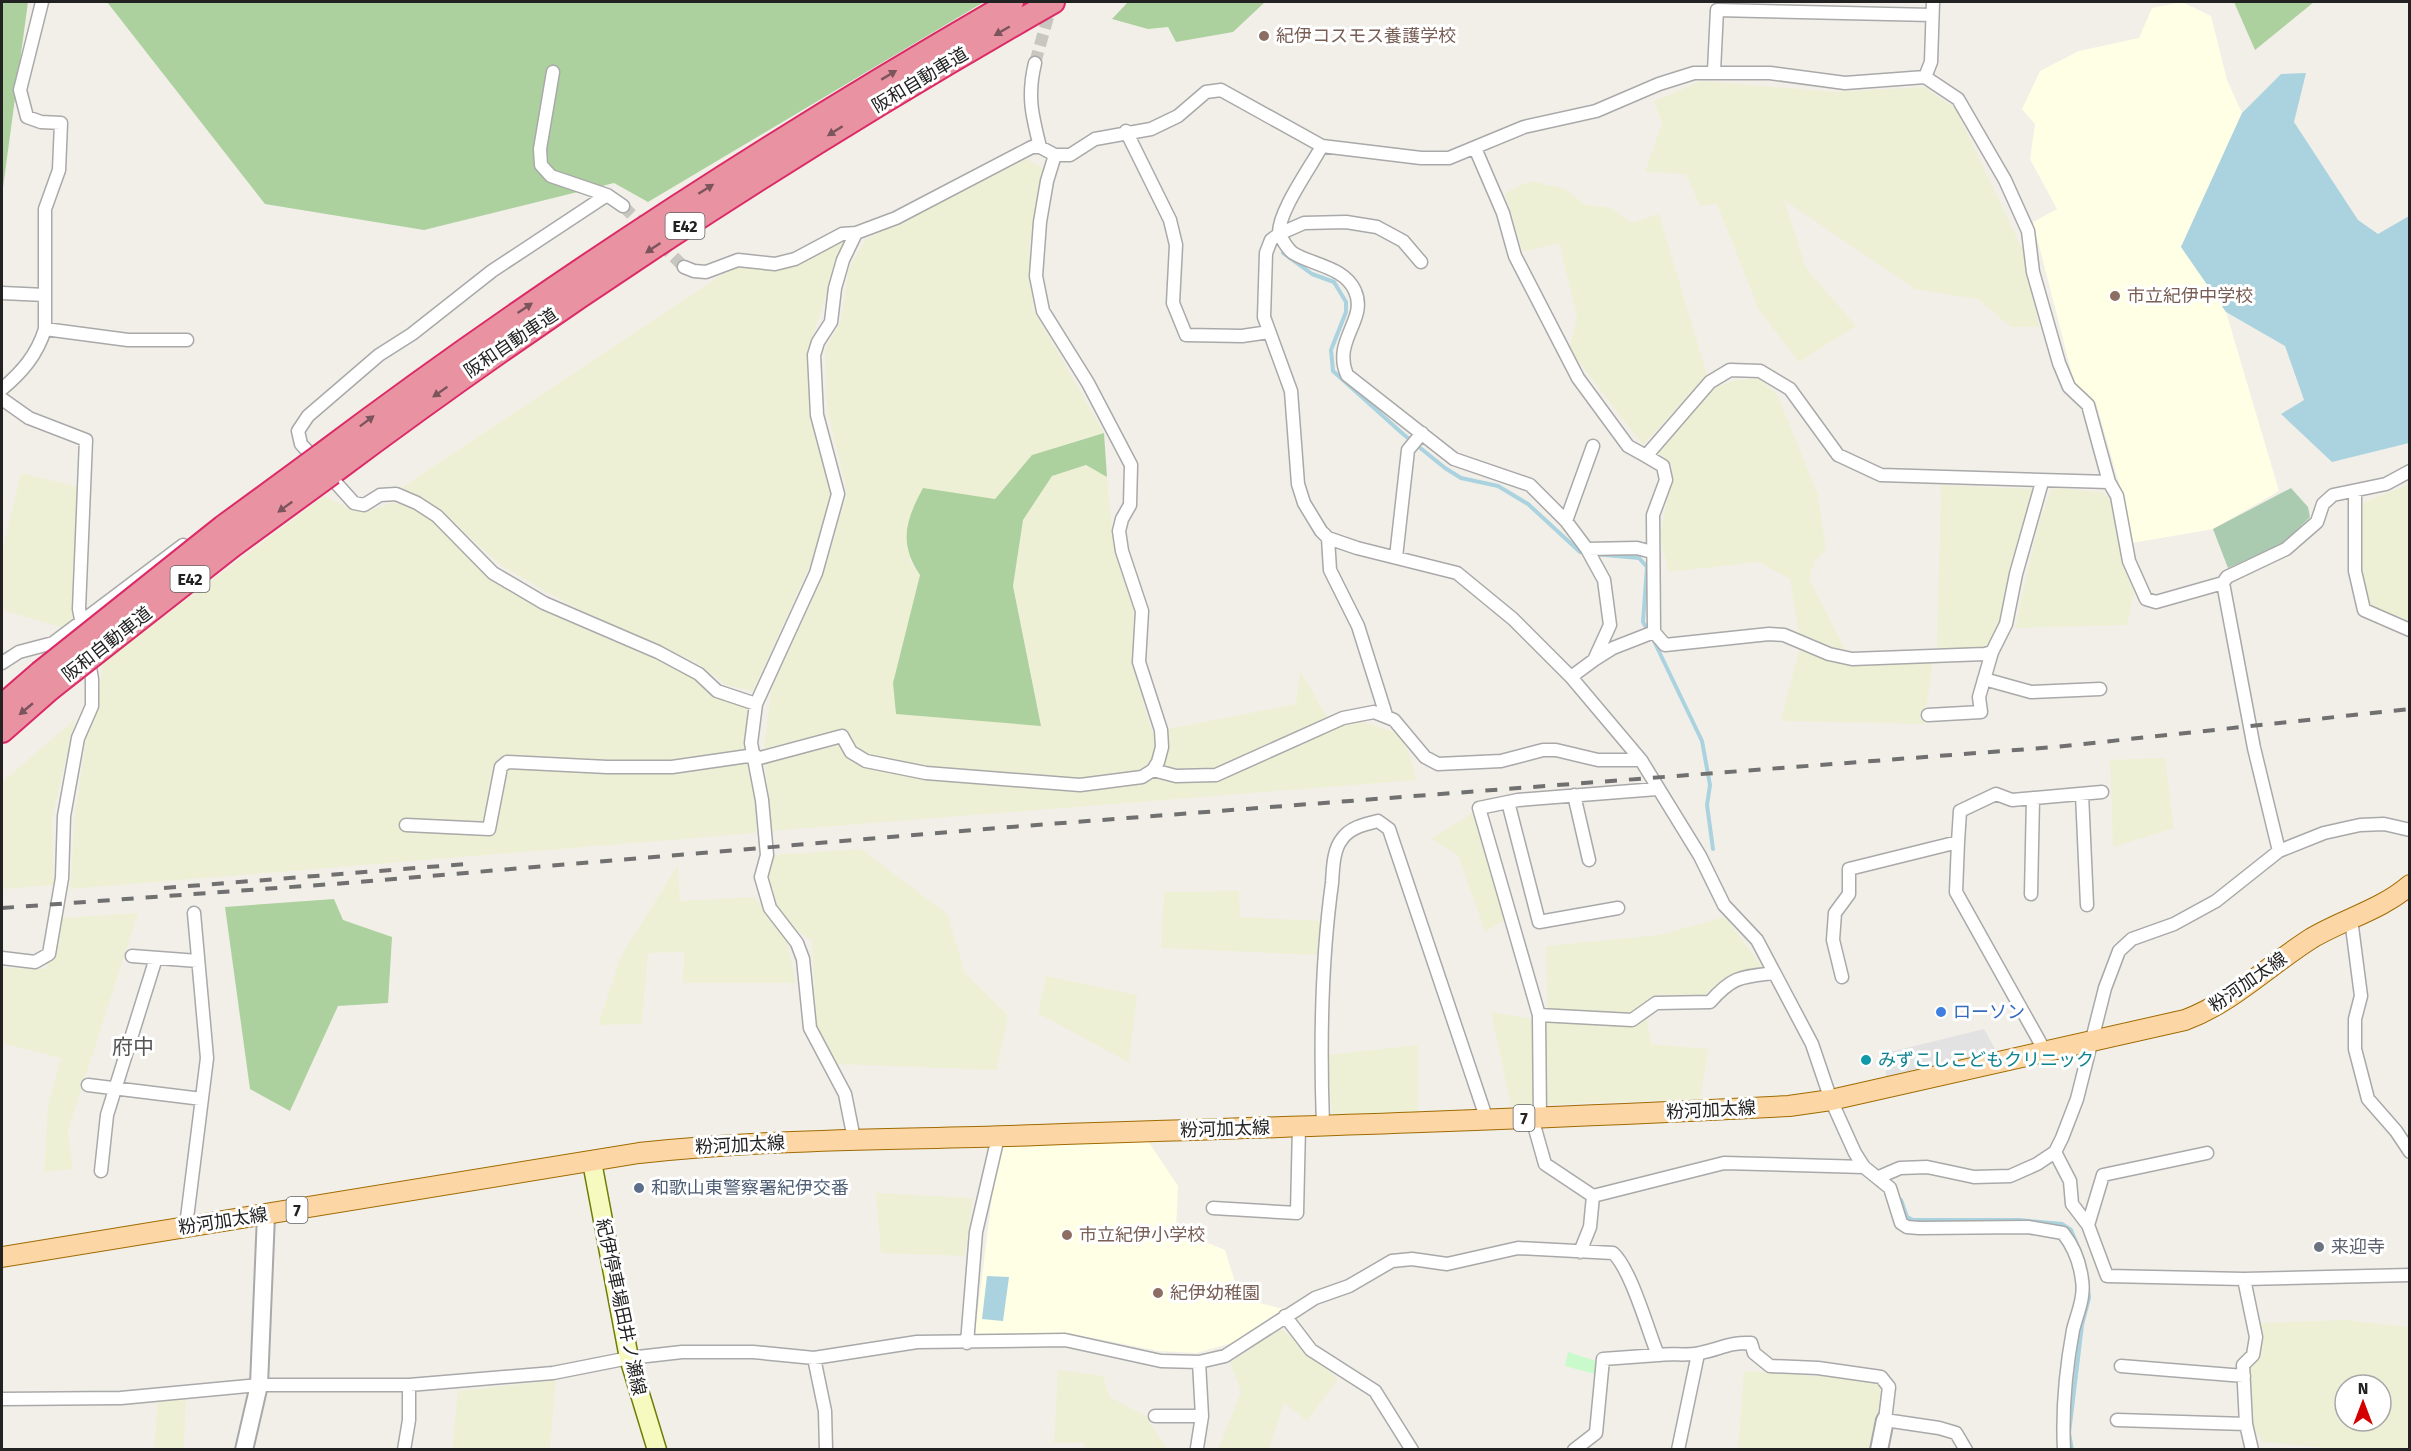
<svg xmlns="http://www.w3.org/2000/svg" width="2411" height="1451" font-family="'Fira Sans','Noto Sans JP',sans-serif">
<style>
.education{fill:#ffffe5}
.farmland{fill:#eef0d5;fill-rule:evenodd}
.forest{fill:#add19e}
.cemetery{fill:#aacbaf}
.park{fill:#c8facc}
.parking{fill:#e2e2e2}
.water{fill:#aad3df}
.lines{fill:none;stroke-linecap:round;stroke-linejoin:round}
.stream{stroke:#aad3df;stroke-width:4}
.minor-tunnel{stroke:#c8c6c1;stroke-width:12;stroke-dasharray:12 6;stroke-linecap:butt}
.minor-casing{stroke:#a9a9a9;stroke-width:15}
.tertiary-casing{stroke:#a9a9a9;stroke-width:20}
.secondary-casing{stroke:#707d05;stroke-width:21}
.primary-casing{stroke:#a06b00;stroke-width:22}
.motorway-casing{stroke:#dc2a67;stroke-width:26}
.minor{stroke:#fff;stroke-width:12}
.tertiary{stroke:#fff;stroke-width:16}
.secondary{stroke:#f7fabf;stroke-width:18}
.primary{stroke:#fcd6a4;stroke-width:20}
.motorway{stroke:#e892a2;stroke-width:22}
.rail{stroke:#707070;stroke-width:4;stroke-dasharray:12 12;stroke-linecap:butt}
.motorway-bridge-casing{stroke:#dc2a67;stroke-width:26;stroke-linecap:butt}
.motorway-bridge{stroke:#e892a2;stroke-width:22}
.oneway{fill:#7b545c}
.education-dot{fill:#8d6e63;stroke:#fff;stroke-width:2}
.shop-dot{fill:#3f7fe0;stroke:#fff;stroke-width:2}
.culture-dot{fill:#0f9aa8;stroke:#fff;stroke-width:2}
.service-dot{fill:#5c6f8a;stroke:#fff;stroke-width:2}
.worship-dot{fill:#6b7280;stroke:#fff;stroke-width:2}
.labels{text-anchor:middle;stroke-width:6;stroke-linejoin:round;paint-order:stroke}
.shield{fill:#fff;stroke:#646464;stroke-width:1.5}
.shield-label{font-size:16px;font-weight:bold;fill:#222}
.education-label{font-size:18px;fill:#785e54;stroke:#fff;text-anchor:start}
.street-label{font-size:18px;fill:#222;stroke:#fff}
.shop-label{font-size:18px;fill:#366cbe;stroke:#fff;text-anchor:start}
.culture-label{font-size:18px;fill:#0d838f;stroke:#fff;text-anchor:start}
.service-label{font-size:18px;fill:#4e5e75;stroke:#fff;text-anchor:start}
.worship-label{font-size:18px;fill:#5b616d;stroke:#fff;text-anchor:start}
.quarter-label{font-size:21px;fill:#555;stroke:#fff}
</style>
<rect width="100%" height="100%" fill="#f2efe9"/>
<path class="education" d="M2182,2L2211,16L2227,80L2242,113L2181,247L2226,312L2279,491L2213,529L2132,543L2119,483L2096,403L2074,382L2033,222L2057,209L2030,159L2035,124L2022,109L2040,71L2079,51L2139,38L2152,8Z
M1146,1138L1178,1186L1176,1230L1225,1250L1240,1298L1283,1309L1232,1343L1196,1353L1159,1351L1068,1333L975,1334L998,1148L1009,1142Z"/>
<path class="farmland" d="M1702,81L1835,92L1924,87L1956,109L2023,251L2039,327H2011L1978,299L1915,289L1784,200L1806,268L1856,326L1799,362L1759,310L1717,204L1700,206L1686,174L1645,172L1662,123L1654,101Z
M1024,158L1043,168L1029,247L1033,309L1104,433L1032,455L995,499L909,560L920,575L893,683L1041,725L1013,586L1023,520L1052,476L1086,465L1107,477L1114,551L1134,605L1132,663L1152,732L1296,704L1300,671L1329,720L1364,722L1397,733L1409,753L1417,780L771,831L764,744L772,687L822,579L847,493L827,408L825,349L841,322L848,271L866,239Z
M1530,181L1563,188L1586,205L1612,208L1631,223L1659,214L1707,375L1643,445L1569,349L1577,317L1559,243L1523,252L1505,193Z
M845,241L809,347L811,416L833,495L812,561L753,691L725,685L698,663L598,621L502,566L432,504L399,489L732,268L790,267Z
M1759,379L1777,394L1818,495L1826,550L1815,560L1809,579L1847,653L1799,634L1790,579L1758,562L1669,572L1660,538L1673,467L1657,452L1714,388L1736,380Z
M21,473L78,487L76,623L67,629L2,610V552Z
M2409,484V622L2369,606L2362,573V528L2363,503Z
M1941,485L2035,489L2011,567L2003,622L1985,648H1937Z
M2052,488L2102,492L2111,500L2123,565L2134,593L2127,625L2015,628L2038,525Z
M324,496L355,511L371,510L395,502L426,515L492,576L577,626L697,676L749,708L744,746L756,800V833L70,889L75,815L87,735L97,706L103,662Z
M1800,647L1850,665L1933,662L1924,724L1781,721Z
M75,719L52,819L54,885L2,889V782Z
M2165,758L2174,828L2113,847L2110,760Z
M1474,812L1507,919L1485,932L1458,855L1431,839Z
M861,849L947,914L965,973L1008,1015L997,1070L834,1064L816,1025L812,940L795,930L774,901L768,879L773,855Z
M678,865L680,901L755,897L787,942L796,983H683L684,952L648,953L642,1024L598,1025L621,956Z
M1239,891L1240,917L1321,921L1320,955L1161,948L1164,892Z
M138,913L68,1131L73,1169L44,1172L48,1105L61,1058L2,1043V968L46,969L62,918Z
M1725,917L1763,968L1734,974L1701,998L1659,994L1645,1007L1651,1044L1709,1049L1700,1099L1511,1106L1491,1012L1548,1022L1546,946L1659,935Z
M1046,976L1137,995L1129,1063L1038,1013Z
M1418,1045V1112L1332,1115L1327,1055Z
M876,1193L973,1198L965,1256L881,1253Z
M2345,1320L2409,1327V1449H2337L2263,1442L2252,1426L2249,1368L2258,1323ZM2345,1385H2381V1421H2345Z
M1282,1329L1338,1379L1307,1421L1284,1403L1269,1449L1218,1450L1241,1392L1230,1362Z
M1058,1370L1103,1376L1110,1397L1146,1416L1167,1449H1085L1084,1442L1054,1443Z
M1744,1371L1842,1378L1878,1384L1883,1390L1872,1449L1738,1450Z
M556,1380L550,1449H452L458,1391Z
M186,1397L184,1449L154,1450L158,1398Z"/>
<path class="forest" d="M2,2H28L2,195Z
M107,2H984L648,202L614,183L424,230L265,204Z
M1128,2H1265L1233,32L1176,42L1168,27L1148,29L1112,19Z
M2234,2H2314L2255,50Z
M1104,433L1107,477L1086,465L1052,476L1023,520L1013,586L1041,726L896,714L893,683L920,575C898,542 906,520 923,488L995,499L1032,455Z
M334,899L343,920L392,937L388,1003L338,1006L290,1111L250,1089L225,907Z"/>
<path class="cemetery" d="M2291,488L2308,507L2310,517L2284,543L2228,568L2213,529Z"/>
<path class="park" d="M1568,1352L1596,1361L1595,1374L1565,1366Z"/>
<path class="parking" d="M1984,1029L2000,1058L1886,1083V1053Z"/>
<path class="water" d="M2306,73L2294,122L2358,220L2378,234L2409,216V443L2332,462L2281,414L2304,400L2285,346L2226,312L2181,247L2242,113L2281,74Z
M987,1276L1009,1277L1003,1321L982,1319Z"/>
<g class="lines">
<path class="stream" d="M1283,253L1312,274L1334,282L1346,302V312L1331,350L1333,371L1403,434L1445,468L1461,478L1498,486L1528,504L1580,552L1587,553
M1594,554L1639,558L1647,567L1643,622L1649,633
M1653,639L1702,741L1710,785L1707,805L1713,849
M1901,1200L1907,1217L1913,1220H2019L2062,1224L2071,1230L2079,1249
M2072,1450L2069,1433L2082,1325L2089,1298L2087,1277
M2261,1450H2273"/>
<path class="minor-tunnel" d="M1035,63L1052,3
M623,206L684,267"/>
<g class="minor-casing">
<path id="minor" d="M1035,63C1027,96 1032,115 1040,147
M1714,71L1717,10L1932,15
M553,72L540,149L541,165L551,176L607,195L623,206
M1925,77L1931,62L1933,2
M1126,131L1170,220L1176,245L1173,303L1186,335L1242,336L1269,332
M1322,146C1310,168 1278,212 1279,234L1271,240L1266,253L1264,317L1291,391L1298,484L1304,503L1321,531L1328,538L1357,548L1457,573L1513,619L1571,677L1641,760L1700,856L1724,905L1757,940L1812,1044L1831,1100L1855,1153L1864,1167L1890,1188L1901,1223L1907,1227L1919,1228L2028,1227L2063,1233C2074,1247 2080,1263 2082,1280C2085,1297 2077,1314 2073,1330C2066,1368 2062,1411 2064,1450
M1475,148L1503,213L1515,256L1578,378L1628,446L1646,456L1710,382L1730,370L1760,371L1790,389L1838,455L1881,475L2109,482
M607,195L492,271L412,334L379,355L308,416L298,431L301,444L354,503L364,505L380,495L396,494L417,503L437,516L493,573L544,603L658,652L699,674L717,691L756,704
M1421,262L1403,241L1377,227L1346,222L1304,223L1279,234C1283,240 1287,249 1293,253C1312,265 1345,267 1355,291C1368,320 1332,340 1347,375L1454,459L1530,485L1566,521L1587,549L1604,580L1610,625L1594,660L1571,677
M684,267L694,271L706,272L738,260L775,264L795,259L842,234L856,233L896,218L1032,147H1040L1055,155H1070L1095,139L1151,129L1178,116L1206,92L1221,90L1322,146L1421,158H1449L1524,127L1596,111L1659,84L1694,73H1770L1845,83L1925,77L1958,99L2005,180L2028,231L2033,272L2059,363L2069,387L2088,405L2109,482L2117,496L2129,561L2146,599L2156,602L2223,583L2227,577L2286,549L2317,522L2323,504L2333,495L2386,484L2410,471
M2,293L45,295
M45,329L128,340H187
M2,389C22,372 37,355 45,329V209L59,170L61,123L41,122L27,117L20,90L42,2
M2,399L29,418L86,440L79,609L85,639
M2355,492V571L2364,610L2410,630
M1566,521L1593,446
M1328,538L1330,570L1358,626L1386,715
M1587,549L1637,548L1652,552
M1396,557L1408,450L1422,433
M2223,583L2254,748L2279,851
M1654,632L1665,645L1769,634L1784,635L1829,654L1852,659L1985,654L1992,652L2006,624L2016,574L2042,482
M1594,660L1613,648L1654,632L1653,515L1666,480L1663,466L1646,456
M2,663L19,652L53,643L183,545
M1984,679L2031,692L2100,689
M1928,715L1981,712L1979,697L1992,652
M756,759L842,736L851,752L866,761L926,773L1080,785L1142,777L1153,770L1158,762L1162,747L1161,730L1139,662L1142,611L1122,551L1119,531L1122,519L1130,505L1131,465L1088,383L1043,311L1036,276L1040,222L1047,181L1055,155
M1153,770L1176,776L1216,775L1343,718L1374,712L1394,720L1425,757L1438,764L1501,761L1543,750H1556L1598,760H1641
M2082,794L2087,905
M1574,795L1589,860
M1508,802L1539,922L1618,908
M406,825L489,829L501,767L507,762L607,767H672L755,755
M1958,842L1960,811L1996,794L2012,800L2102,792
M2031,894L2033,798
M2351,919L2361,996L2355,1019V1049L2368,1099L2396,1131L2410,1152
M132,956L198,961
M2,958L35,962L49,954L62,878L64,816L78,738L92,706V679L88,656
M1842,977L1833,940L1835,913L1849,894V869L1958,842L1956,892L2046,1053
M1539,1015L1632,1020L1656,1003L1710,1002C1733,976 1741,977 1774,973
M88,1085L202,1099
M1532,1118L1545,1164L1593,1196
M1540,1118L1539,1015L1479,808L1518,800L1657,789
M1323,1125C1320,1045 1321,963 1332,883C1333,869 1333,850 1342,839C1350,827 1366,824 1378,821L1389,829L1487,1120
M854,1139L845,1094L810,1028L803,959L797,943L770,908L761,877L767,855L762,800L751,743L756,704L816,573L838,494L817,415L814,355L818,342L831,322L835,288L843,260L856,233
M2055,1152L2070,1181L2072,1204L2088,1225L2107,1276L2244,1279L2410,1275
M101,1171L107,1115L156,958
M1879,1177L1900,1168L1927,1167L1974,1177L2010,1176L2037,1164L2055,1152L2062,1138L2077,1099L2105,988L2119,951L2132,939L2174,924L2216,901L2279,851L2324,833L2360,825L2384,824L2410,830
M1593,1196L1724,1163L1864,1167
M1213,1208L1297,1213L1299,1126
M2088,1225L2103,1175L2207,1153
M186,1226L207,1058L194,913
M1580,1252L1590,1227L1593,1196
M2244,1279L2256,1337L2253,1355L2243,1365L2246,1424L2252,1450
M1285,1316L1311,1350L1375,1391L1412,1450
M967,1343L976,1232L998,1137
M814,1358L825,1411L826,1450
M2121,1366L2244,1376
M2,1399L121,1398L259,1385H409L553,1373L629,1358L682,1352H753L814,1358L917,1342L1065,1340L1161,1361L1199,1362L1225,1356L1315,1298L1349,1286L1392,1261L1412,1259L1447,1264L1518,1248L1613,1253C1631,1269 1648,1331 1658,1355C1672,1353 1687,1356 1700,1353C1720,1349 1730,1342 1751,1343L1754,1353L1770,1366L1818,1368L1881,1377L1889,1387L1885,1420L1939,1428L1956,1433L1966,1450
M1155,1416H1202
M2117,1420L2246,1424
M1197,1448L1202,1416L1199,1362
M404,1450L409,1420V1385
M1574,1450L1596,1433L1603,1359L1658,1355
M1678,1450L1698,1354"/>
</g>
<g class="tertiary-casing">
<path id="tertiary" d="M244,1450L259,1385L266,1215
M1879,1450L1885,1420"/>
</g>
<g class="secondary-casing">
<path id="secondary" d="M592,1162L629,1358L657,1450"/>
</g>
<g class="primary-casing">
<path id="primary" d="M2,1257L639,1153C772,1138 905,1140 1038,1135C1289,1127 1539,1119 1789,1106L1831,1100L2185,1020C2233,1002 2269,965 2312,938C2344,919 2381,910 2410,885"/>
</g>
<g class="motorway-casing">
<path id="motorway" d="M320,456C540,290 773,140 1012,2
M332,473C562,301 804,144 1053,2
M2,706L40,673
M2,731L51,688"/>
</g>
<use href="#minor" class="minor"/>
<use href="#tertiary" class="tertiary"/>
<use href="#secondary" class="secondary"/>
<use href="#primary" class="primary"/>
<use href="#motorway" class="motorway"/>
<path class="rail" d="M164,888L466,864
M2,908L346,883L997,828L2055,747L2410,709"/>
<g class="motorway-bridge-casing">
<path id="motorway-bridge" d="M40,673L223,527L320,456
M51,688L232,546L332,473"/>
</g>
<use href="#motorway-bridge" class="motorway-bridge"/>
</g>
<defs><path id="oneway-solid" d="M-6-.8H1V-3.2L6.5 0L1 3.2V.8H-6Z" transform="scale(1.5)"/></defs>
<g class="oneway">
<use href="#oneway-solid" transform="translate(1002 31) rotate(150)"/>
<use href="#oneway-solid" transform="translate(889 75) rotate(-31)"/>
<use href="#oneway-solid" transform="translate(835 131) rotate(148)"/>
<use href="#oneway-solid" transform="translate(706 189) rotate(-32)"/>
<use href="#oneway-solid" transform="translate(653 248) rotate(146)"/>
<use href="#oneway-solid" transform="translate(525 308) rotate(-34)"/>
<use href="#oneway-solid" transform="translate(440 392) rotate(145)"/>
<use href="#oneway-solid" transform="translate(367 421) rotate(-37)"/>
<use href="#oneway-solid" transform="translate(285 507) rotate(144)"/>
<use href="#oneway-solid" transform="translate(26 709) rotate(140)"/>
</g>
<g class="education-dot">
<circle cx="1264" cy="36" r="6"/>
<circle cx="2115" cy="296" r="6"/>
<circle cx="1067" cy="1235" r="6"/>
<circle cx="1158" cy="1293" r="6"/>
</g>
<circle class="shop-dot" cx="1941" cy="1012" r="6"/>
<circle class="culture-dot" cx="1866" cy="1060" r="6"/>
<circle class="service-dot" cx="639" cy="1188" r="6"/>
<circle class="worship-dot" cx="2319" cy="1247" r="6"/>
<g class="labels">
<g class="shield">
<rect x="665.5" y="213" width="39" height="26" rx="4.5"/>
<rect x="170.5" y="566" width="39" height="26" rx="4.5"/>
<rect x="1513.5" y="1105" width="21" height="26" rx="4.5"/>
<rect x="286.5" y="1197" width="21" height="26" rx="4.5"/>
</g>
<g class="shield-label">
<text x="685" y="232">E42</text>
<text x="190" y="585">E42</text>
<text x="1524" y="1124">7</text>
<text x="297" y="1216">7</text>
</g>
<g class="education-label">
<text x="1276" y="42">紀伊コスモス養護学校</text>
<text x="2127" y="302">市立紀伊中学校</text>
<text x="1079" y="1241">市立紀伊小学校</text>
<text x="1170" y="1299">紀伊幼稚園</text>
</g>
<g class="street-label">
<text transform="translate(920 80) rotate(-31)" y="6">阪和自動車道</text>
<text transform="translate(511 343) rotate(-34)" y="6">阪和自動車道</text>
<text transform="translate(107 644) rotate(-38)" y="6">阪和自動車道</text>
<text transform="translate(2248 982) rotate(-35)" y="6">粉河加太線</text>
<text transform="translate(1711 1110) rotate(-3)" y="6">粉河加太線</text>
<text transform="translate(1225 1129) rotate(-2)" y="6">粉河加太線</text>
<text transform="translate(740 1145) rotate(-3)" y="6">粉河加太線</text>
<text transform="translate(223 1221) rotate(-9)" y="6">粉河加太線</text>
<text transform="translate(621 1307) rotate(78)" y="6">紀伊停車場田井ノ瀬線</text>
</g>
<g class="shop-label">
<text x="1953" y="1018">ローソン</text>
</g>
<g class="culture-label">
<text x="1878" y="1066">みずこしこどもクリニック</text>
</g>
<g class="service-label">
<text x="651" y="1194">和歌山東警察署紀伊交番</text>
</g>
<g class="worship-label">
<text x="2331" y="1253">来迎寺</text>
</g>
<g class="quarter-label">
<text x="133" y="1054">府中</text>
</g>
</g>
<rect width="2411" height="1451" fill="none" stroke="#222222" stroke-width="6"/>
<g transform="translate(2363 1403)"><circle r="28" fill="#ffffff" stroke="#a7a7a7" stroke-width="1.5"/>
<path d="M0-4.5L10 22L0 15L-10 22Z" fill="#d40000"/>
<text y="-9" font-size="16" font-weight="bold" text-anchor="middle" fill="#222222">N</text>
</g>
</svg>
